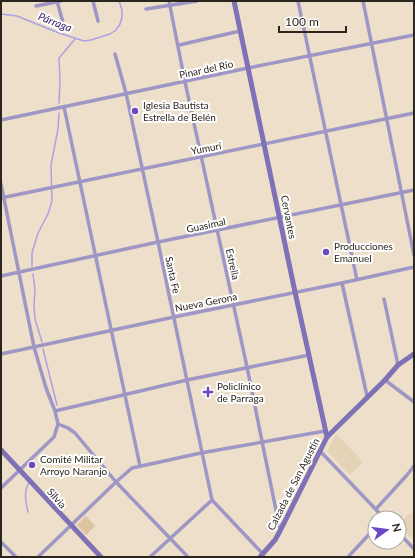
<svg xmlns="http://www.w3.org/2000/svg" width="415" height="558" font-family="Lato,sans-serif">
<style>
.built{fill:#e5d3b8}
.green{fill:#dcc49e}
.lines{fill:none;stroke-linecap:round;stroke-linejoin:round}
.stream{stroke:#ada1e2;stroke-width:1.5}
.street{stroke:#9e96c5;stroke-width:3.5}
.secondary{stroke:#7f71b5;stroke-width:5}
.poi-dot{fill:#6b48c1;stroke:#fff;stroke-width:1.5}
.labels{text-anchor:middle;stroke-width:4;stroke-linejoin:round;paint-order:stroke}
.street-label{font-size:10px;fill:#2a251d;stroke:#fff}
.poi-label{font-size:10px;fill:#2a251d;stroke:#fff;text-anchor:start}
.water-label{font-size:11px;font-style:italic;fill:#39236e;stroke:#fff}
</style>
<rect width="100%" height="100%" fill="#eddfca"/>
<path class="built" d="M336,434L363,462L350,475L327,451Z
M410,513H414V540L399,525V524Z"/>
<path class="green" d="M86,516L95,526L86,535L77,525Z"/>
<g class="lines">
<path class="stream" d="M1,14L17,16L59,33L84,41L91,40L110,34L116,30L120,24L122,17V10L119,1
M59,103L60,81L59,58L75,39
M32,266V253L38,233L48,214L52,201L51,165L58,129L59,113
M33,274L35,290L34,306L35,319L42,342
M43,349L57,405
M28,512C26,503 23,492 29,483"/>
<path class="street" d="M57,1L64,26
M93,1L98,21
M169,1L185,82L247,367L280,530
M298,1L357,280
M363,1L414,255
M36,6L61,1
M146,9L197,1
M179,45L240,31
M115,54L126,93L158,242L212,500
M64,107L140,466
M1,120L248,68L414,35
M1,184L34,347L46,388L55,411L58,424L54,437L1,488
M1,198L414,113
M1,276L158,242L414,190
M342,283L367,396
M384,299L398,365
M1,354L174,317L342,283L414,267
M385,380L414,402
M55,411L187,380L309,355
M58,424L68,428L75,433L116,482L188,557
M320,451L384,518
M212,500L263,554
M376,509L407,475L414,466
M399,533L414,549
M1,542L16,557
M38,557L116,482L132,468L201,453L325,431
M150,557L212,500
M348,557L375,528"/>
<path class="secondary" d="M234,1L295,292L327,437
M1,450L101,557
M260,557L275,540L280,531L327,437L385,380L398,365L414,354"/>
</g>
<g class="poi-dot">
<circle cx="135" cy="111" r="4"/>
<circle cx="326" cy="252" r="4"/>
<path d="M206 386h4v4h4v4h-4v4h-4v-4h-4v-4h4z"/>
<circle cx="32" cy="465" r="4"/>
</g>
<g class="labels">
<g class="street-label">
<text transform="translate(206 69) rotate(-12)" y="4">Pinar del Río</text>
<text transform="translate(206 148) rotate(-11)" y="4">Yumurí</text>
<text transform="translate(289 217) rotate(79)" y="4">Cervantes</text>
<text transform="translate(206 225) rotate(-12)" y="4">Guasimal</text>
<text transform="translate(233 264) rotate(78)" y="4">Estrella</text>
<text transform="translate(173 275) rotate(78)" y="4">Santa Fe</text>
<text transform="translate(206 302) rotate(-11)" y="4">Nueva Gerona</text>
<text transform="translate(293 484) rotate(-63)" y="4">Calzada de San Agustín</text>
<text transform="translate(57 498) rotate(48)" y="4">Silvia</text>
</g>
<g class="poi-label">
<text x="143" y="109">Iglesia Bautista<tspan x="143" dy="12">Estrella de Belén</tspan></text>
<text x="334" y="250">Producciones<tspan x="334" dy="12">Emanuel</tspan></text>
<text x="217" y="390">Policlínico<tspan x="217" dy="12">de Parraga</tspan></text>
<text x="40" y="463">Comité Militar<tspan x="40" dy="12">Arroyo Naranjo</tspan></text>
</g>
<g class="water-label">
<text transform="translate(55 22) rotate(21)" y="4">Párraga</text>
</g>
</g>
<rect width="415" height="558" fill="none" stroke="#2a251d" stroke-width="4"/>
<g transform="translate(387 530) rotate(76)"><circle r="19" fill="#ffffff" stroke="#aaa8a5"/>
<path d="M0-3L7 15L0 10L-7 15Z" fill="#6b48c1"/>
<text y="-6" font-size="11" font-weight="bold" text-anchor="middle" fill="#2a251d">N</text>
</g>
<path d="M279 26v6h67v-6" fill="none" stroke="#2a251d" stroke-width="2"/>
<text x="285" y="26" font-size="12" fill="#2a251d" stroke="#ffffff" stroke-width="3" paint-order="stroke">100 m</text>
</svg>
